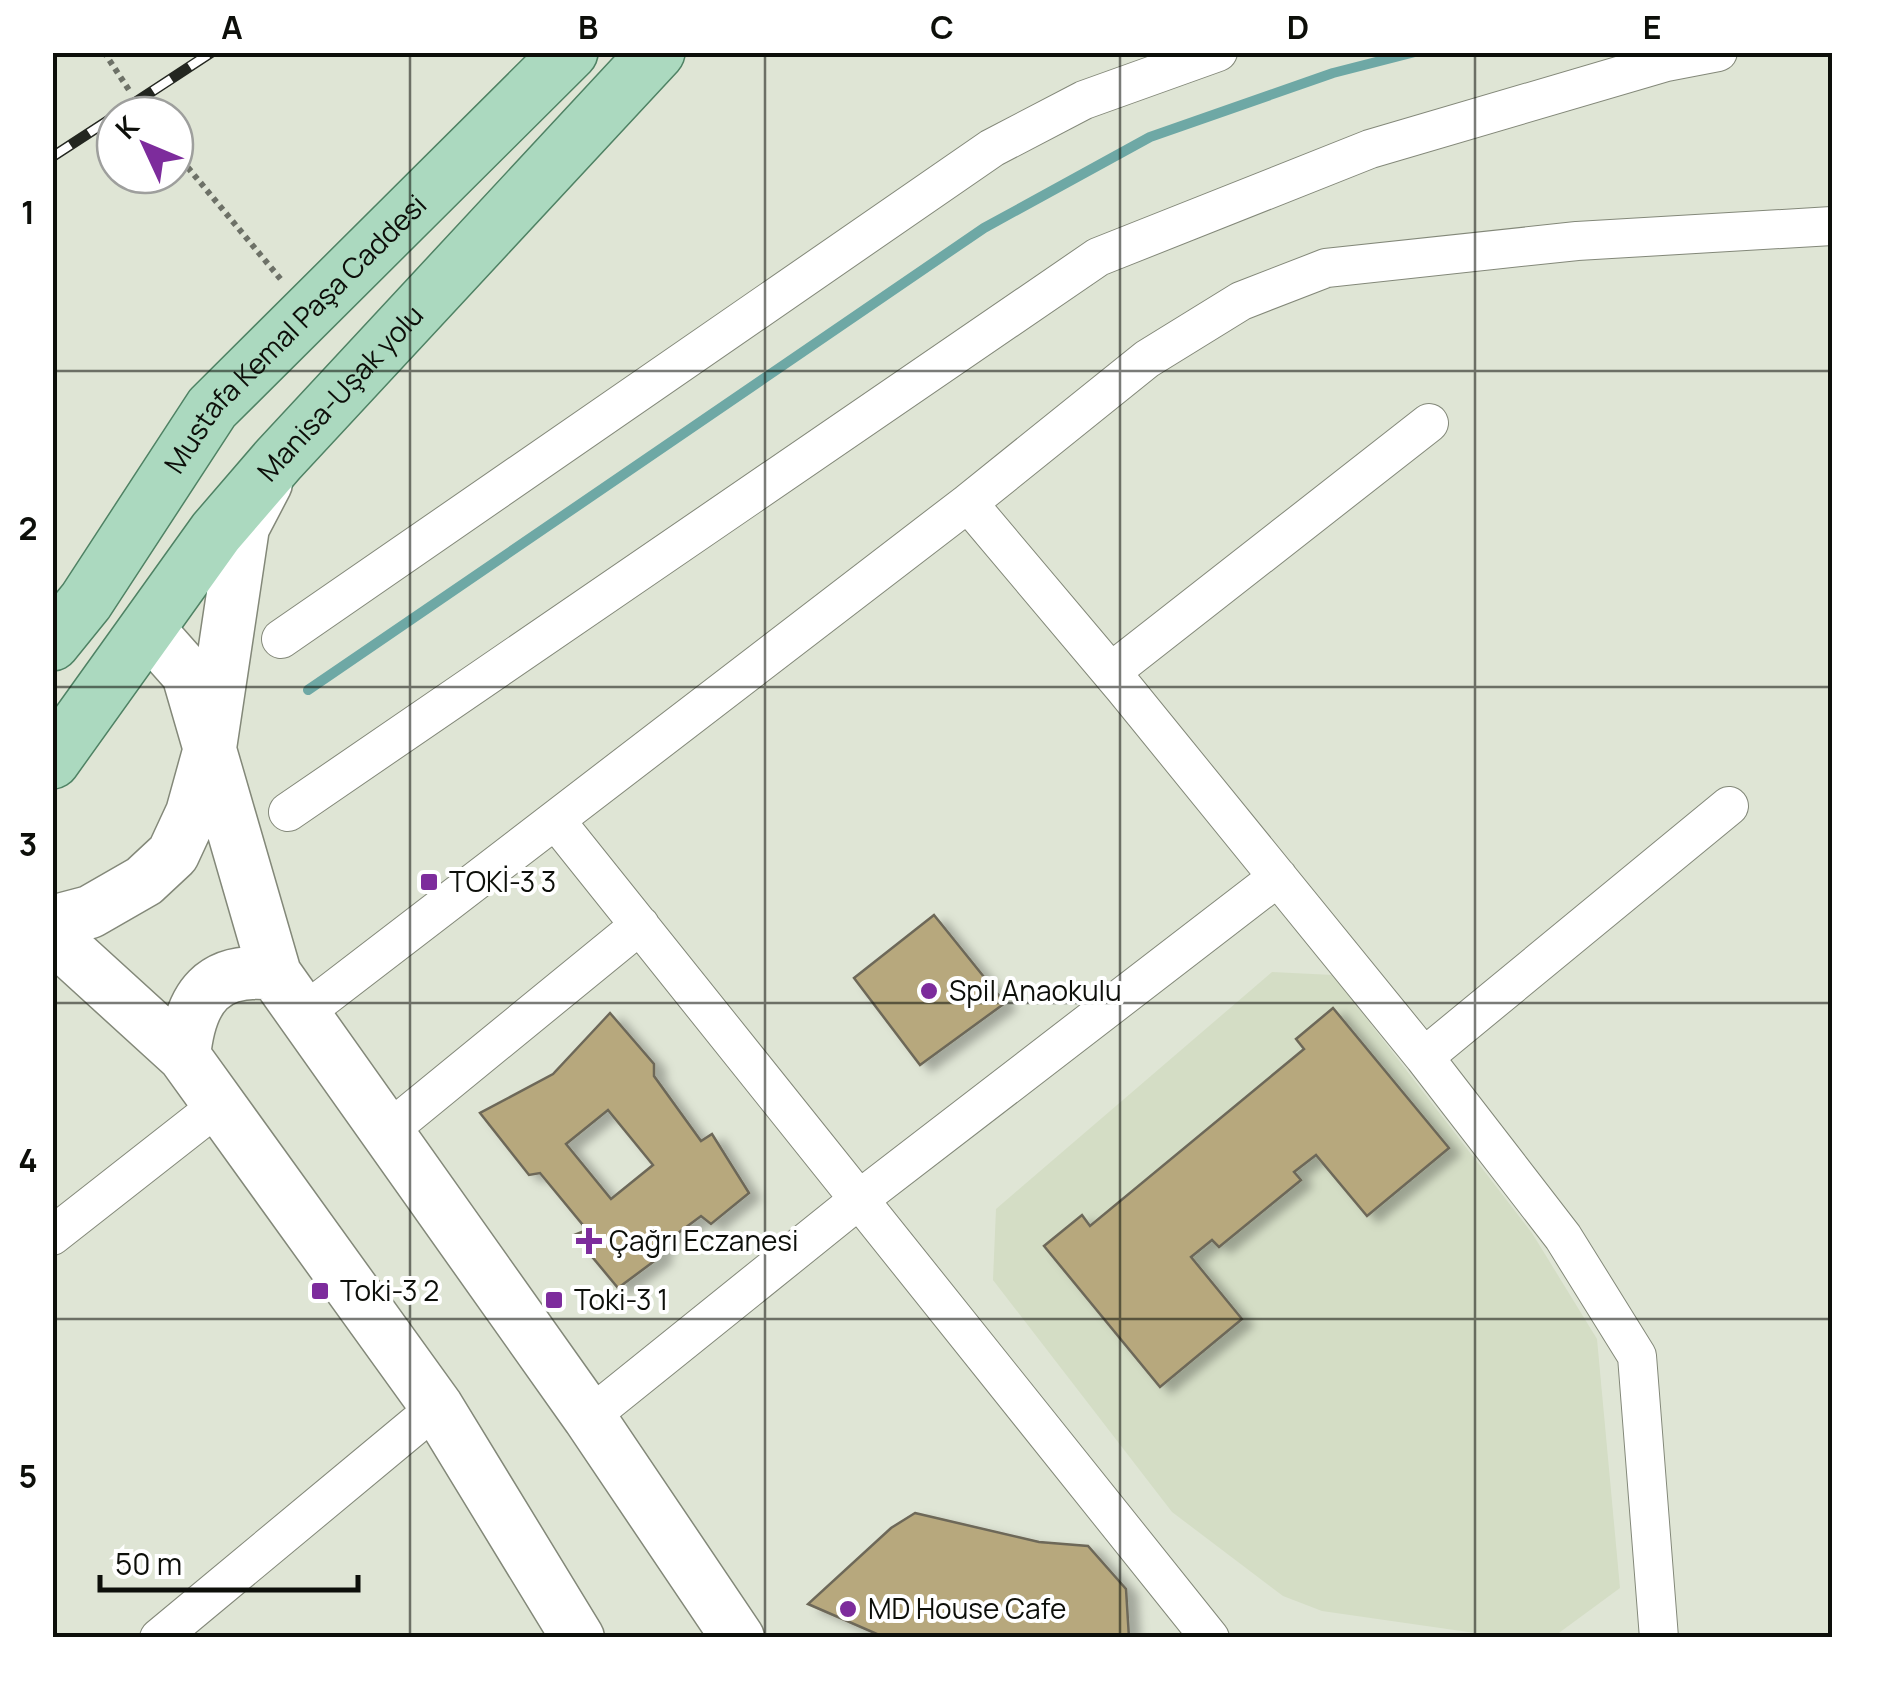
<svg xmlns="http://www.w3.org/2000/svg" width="1885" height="1690" font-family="Manrope,sans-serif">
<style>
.built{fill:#d4ddc5}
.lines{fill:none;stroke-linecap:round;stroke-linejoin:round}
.stream{stroke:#6ea8a5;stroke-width:10}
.building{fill:#b7a87d;stroke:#6d6859;stroke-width:2.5;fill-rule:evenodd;filter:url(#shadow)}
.street-casing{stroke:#838879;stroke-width:40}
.secondary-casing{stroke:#838879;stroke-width:55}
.primary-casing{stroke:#4f8264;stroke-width:58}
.path{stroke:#6d7167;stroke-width:6;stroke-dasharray:5 5;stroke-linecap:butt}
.street{stroke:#fff;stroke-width:38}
.secondary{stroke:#fff;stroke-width:52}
.primary{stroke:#abd9bf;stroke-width:55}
.rail-casing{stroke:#232620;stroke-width:11}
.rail{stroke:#fff;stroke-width:8;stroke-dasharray:22;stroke-linecap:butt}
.grid{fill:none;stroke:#0d0f0a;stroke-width:2.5;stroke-opacity:0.55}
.poi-dot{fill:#7d2c9c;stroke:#fff;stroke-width:4}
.labels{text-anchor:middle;stroke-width:8;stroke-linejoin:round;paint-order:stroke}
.street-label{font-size:28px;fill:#0d0f0a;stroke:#fff}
.poi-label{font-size:28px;fill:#0d0f0a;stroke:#fff;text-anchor:start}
.neatline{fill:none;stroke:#0d0f0a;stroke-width:4}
.grid-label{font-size:32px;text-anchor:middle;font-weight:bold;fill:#0d0f0a}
</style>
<defs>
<filter id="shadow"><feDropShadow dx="11" dy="6" stdDeviation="5" flood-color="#0004"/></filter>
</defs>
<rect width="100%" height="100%" fill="#dfe5d5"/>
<path class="built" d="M1272,972L1333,975L1532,1233L1597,1339L1620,1588L1552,1638L1503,1637L1322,1611L1283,1596L1172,1512L993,1280L996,1209Z"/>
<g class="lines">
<path class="stream" d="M308,690L984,228L1150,137L1333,73L1415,52"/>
</g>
<path class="building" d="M934,915L1005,1003L920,1065L854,978Z
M1333,1008L1449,1148L1367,1216L1316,1155L1294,1172L1301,1180L1219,1247L1212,1240L1191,1257L1242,1319L1160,1387L1044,1246L1082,1215L1090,1226L1304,1049L1296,1039Z
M610,1013L654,1064V1076L701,1141L712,1134L749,1193L711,1224L701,1216L658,1248L661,1256L618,1288L574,1235L587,1230L540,1173L529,1175L480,1113L553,1074ZM608,1110L653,1165L611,1199L566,1144Z
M915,1513L1039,1542L1088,1546L1126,1589L1129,1638H886L808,1604L891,1528Z"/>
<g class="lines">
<g class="street-casing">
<path id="street" d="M968,503L1124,688L1424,1057L1563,1237L1637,1356L1659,1638
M281,639L992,148L1084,100L1218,52
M1111,672L1429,423
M288,812L1098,257L1370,149L1666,62L1718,52
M556,821L1210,1638
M305,1012L968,503L1147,359L1241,301L1326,268L1577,241L1832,226
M1424,1057L1729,806
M388,1131L640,925
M52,1236L219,1105
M589,1417L861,1198L1278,877
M159,1638L437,1407"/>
</g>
<g class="secondary-casing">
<path id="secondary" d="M149,630L188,674L275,974L589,1417L738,1638
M52,922L90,912L144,881L173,854L192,813L210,748L243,527L266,483
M52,943L71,953L184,1056L437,1407L578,1638
M184,1056C190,997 212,966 275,974"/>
</g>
<g class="primary-casing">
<g id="primary">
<path id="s1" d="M52,643L86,601L212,408L570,52"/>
<path id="s2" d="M52,761L216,532L278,460L657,52"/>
</g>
</g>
<path class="path" d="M104,52L129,90
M175,152L283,282"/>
<use href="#street" class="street"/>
<use href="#secondary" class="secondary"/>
<use href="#primary" class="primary"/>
<g class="rail-casing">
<path id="rail" d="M116,115L212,52
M52,157L115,116"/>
</g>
<use href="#rail" class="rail"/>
</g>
<path class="grid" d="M410,52V1638M765,52V1638M1120,52V1638M1475,52V1638M52,371H1832M52,687H1832M52,1003H1832M52,1319H1832"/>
<g class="poi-dot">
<rect x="419" y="872" width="20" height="20" rx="5"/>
<circle cx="929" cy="991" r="10"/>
<path d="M584 1226h10v10h10v10h-10v10h-10v-10h-10v-10h10z"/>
<rect x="310" y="1281" width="20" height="20" rx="5"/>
<rect x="544" y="1290" width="20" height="20" rx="5"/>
<circle cx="848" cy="1609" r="10"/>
</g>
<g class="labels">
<g class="street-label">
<text dy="10" stroke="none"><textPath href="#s1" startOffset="395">Mustafa Kemal Paşa Caddesi</textPath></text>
<text dy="10" stroke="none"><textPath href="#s2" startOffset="468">Manisa-Uşak yolu</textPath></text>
</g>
<g class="poi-label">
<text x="449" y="892">TOKİ-3 3</text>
<text x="949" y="1001">Spil Anaokulu</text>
<text x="609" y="1251">Çağrı Eczanesi</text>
<text x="340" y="1301">Toki-3 2</text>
<text x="574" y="1310">Toki-3 1</text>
<text x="868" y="1619">MD House Cafe</text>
</g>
</g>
<rect width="1885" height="1690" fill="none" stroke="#ffffff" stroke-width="110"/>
<g transform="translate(145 145) rotate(314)"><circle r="48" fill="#ffffff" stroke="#9e9f9d" stroke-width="2.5"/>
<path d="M0-8L18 38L0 25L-18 38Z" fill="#7d2c9c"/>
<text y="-15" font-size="28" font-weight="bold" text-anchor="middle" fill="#0d0f0a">K</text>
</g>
<path d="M100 1575v15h258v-15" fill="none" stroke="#0d0f0a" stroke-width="5"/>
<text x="115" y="1575" font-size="30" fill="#0d0f0a" stroke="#ffffff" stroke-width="8" paint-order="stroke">50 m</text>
<rect x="55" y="55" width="1775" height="1580" class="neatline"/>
<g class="grid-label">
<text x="232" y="39">A</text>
<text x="588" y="39">B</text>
<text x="942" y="39">C</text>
<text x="1298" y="39">D</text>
<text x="1652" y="39">E</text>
<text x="28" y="224">1</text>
<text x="28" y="540">2</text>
<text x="28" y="856">3</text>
<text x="28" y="1172">4</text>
<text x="28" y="1488">5</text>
</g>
</svg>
